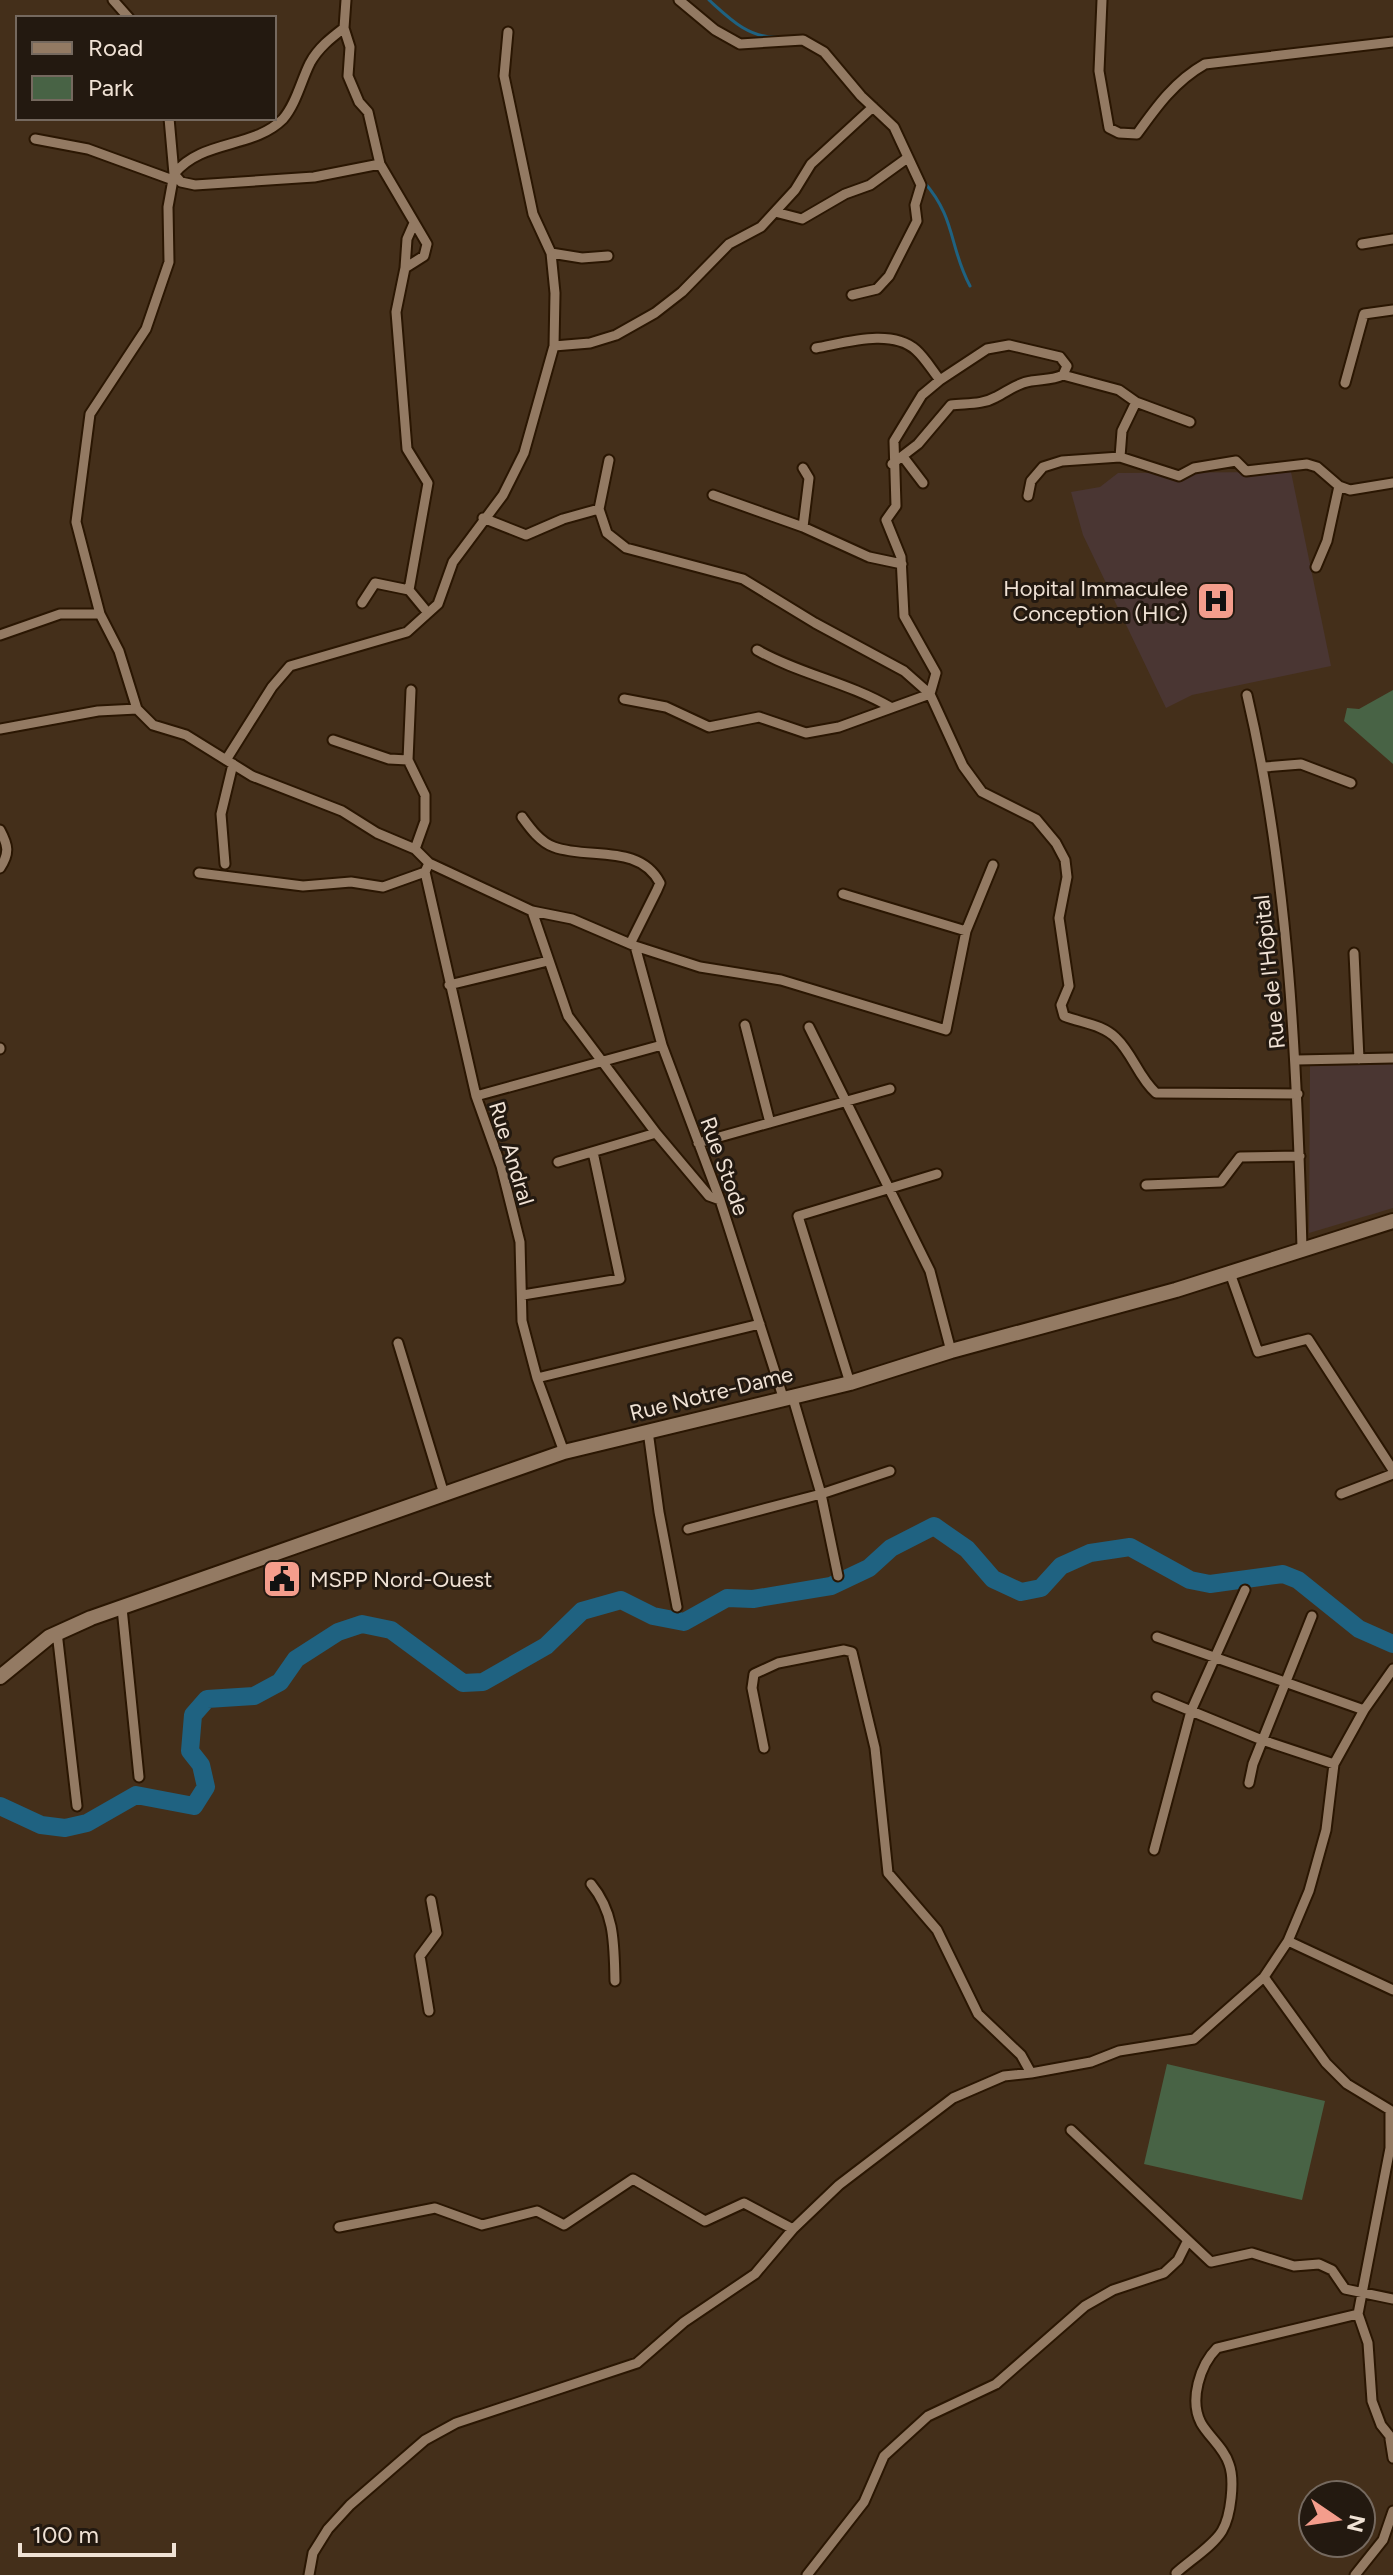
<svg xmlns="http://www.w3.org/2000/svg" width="1393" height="2575" font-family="Figtree,sans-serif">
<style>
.education{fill:#4a3632}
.medical{fill:#4a3633}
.green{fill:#486345}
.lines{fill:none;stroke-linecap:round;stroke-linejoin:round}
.stream{stroke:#1f6281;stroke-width:3}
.river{stroke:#1f6281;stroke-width:18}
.street-casing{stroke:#2a1602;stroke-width:13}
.secondary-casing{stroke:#2a1602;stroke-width:18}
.street{stroke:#937a63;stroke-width:9}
.secondary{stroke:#937a63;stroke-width:14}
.labels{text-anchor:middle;stroke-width:6;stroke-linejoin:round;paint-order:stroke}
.poi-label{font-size:22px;fill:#f0e2d5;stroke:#231910;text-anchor:end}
.street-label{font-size:22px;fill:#f0e2d5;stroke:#231910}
</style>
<rect width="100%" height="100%" fill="#442f1a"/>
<path class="education" d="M1393,1064V1208L1309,1233L1310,1066Z"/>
<path class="medical" d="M1291,472L1331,666L1192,695L1166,708L1083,535L1071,492L1100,487L1118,473Z"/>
<path class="green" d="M1393,690V764L1344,721L1347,708L1359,709Z
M1167,2064L1325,2101L1302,2200L1144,2164Z"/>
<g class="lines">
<path class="stream" d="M709,0C729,18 748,38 777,37
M784,37H804
M924,182C956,218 949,247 970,286"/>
<path class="river" d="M0,1806L41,1825L65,1828L87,1823L136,1795L194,1806L206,1787L201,1765L190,1751L193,1715L207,1699L254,1696L280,1682L296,1659L338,1632L362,1624L391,1630L463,1683L483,1682L546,1646L582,1611L621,1600L653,1616L684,1622L727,1598L753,1599L831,1586L869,1568L891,1548L934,1526L967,1549L993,1579L1021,1592L1041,1588L1061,1566L1090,1553L1130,1547L1190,1580L1210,1584L1283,1574L1298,1580L1359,1629L1393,1644"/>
<g class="street-casing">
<path id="street" d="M113,0L129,18
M346,0L344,28L350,47L348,76L359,102L368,112L380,164L427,244L424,256L405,268L396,312L407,449L428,483L409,590L428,613
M679,0L715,30L740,44L803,40L824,52L861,96L894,127L921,185L915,205L917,221L889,276L877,289L852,295
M1102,0L1099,71L1109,128L1119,133L1137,134C1157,106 1175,81 1205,64L1393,42
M169,118L174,174L168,207L169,262L146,329L90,414L76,522L100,614L119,651L137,709L153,725L186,735L252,776L342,811L377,833L415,849L429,863L532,911L572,919L635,946L700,967L781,980L946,1030L966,931L993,865
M35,139L88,149L173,180
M174,174C202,139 253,149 283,119C296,104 301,81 310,63C318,48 331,38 344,28
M174,174L181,182L195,185L314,177L380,164
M775,212L802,219L845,194L870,185L906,159
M1362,244L1393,239
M551,253L582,258L608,256
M405,268L407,239L414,223
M554,346L590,343L616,335L655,313L682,292L729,244L761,227L795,190L811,164L873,107
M816,348C845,343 891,328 916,350C925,358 932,370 940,380
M1063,375L1119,390L1136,402L1122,431L1120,457
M1345,383L1364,314L1393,310
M1136,402L1190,422
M904,458L923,483
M609,460L599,509L607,533L626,548L743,579L815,623L904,671L930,694L963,766L982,792L1036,819L1056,843L1065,860L1067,877L1059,918L1069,986L1061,1005L1064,1016C1081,1023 1102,1024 1116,1038C1133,1054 1138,1077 1156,1093L1298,1094
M803,468L809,478L803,527
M713,495L803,527L869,557L902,564
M1028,496L1031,481L1043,467L1062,461L1120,457L1179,476L1194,468L1236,461L1246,471L1307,464L1317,467L1339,486L1350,490L1393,483
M483,518L526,535L563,519L599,509
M1316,567L1327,541L1339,486
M362,603L375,583L409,590
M0,635L60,614H100
M757,650C799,674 847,682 890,707
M411,690L408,760L425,795V821L415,849
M1247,695C1289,875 1297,1064 1302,1248
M624,699L666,707L709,727L759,717L806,733L839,727L930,694L936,673L904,616L901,557L886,520L896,506L894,441L922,395L940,380L987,349L1009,345L1060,357L1067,366L1063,375C1052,380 1043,379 1031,381C1017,383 1008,391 996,397C982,405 966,403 951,405L918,444L892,464
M0,729L98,711L137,709
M333,740L389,759L408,760
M226,760L272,687L290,666L407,632L438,604L453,562L503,495L524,453L554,346L555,293L551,253L533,214L504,76L508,32
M1265,767L1301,764L1351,783
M522,817C530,828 540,842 554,847C589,860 639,843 660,883L657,890L630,944
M0,830C8,845 10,853 0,868
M429,863L425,872L476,1096L501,1166L520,1242L522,1321L537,1378L564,1452
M225,864L221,814L233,764
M199,873L303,886L351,882L383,887L425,872
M843,894L966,931
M532,911L568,1016L656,1133L709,1196L720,1200
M635,946L662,1045L720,1200L783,1397
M1354,953L1359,1059
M449,985L548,961
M745,1025L770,1123
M809,1027L930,1271L951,1351
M0,1048V1049
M1297,1060L1393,1058
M476,1096L662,1045
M698,1143L890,1089
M558,1162L656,1133
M1146,1185L1221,1182L1240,1157L1300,1156
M1230,1273L1258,1352L1308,1339L1393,1470
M523,1295L620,1279L593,1152
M398,1343L444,1494
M537,1378L760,1324
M850,1383L798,1216L937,1174
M792,1395L821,1494L890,1471
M648,1431L659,1512L677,1607
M1341,1494L1393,1474
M688,1529L821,1494L838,1576
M122,1608L139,1777
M57,1632L77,1806
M1157,1637L1364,1710
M1157,1697L1262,1740L1334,1764
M764,1748L752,1688L754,1674L778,1663L844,1650L852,1652L875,1748L888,1873L937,1930L978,2014L1021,2055L1031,2073
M1249,1783L1253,1764L1312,1616
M1154,1850L1191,1711L1245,1590
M591,1884C615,1913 614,1944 615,1981
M1288,1941L1393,1990
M1264,1977L1326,2063L1347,2084L1390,2110V2148L1358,2314L1368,2343L1372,2401L1381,2425L1393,2440
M429,2011L420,1956L437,1933L431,1900
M1071,2130L1211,2262L1252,2253L1294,2266L1319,2264L1332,2270L1345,2289L1393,2299
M339,2227L435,2208L482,2225L537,2211L564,2225L633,2179L705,2221L744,2203L793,2229
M1390,2439L1393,2458
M1176,2573C1189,2561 1213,2546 1222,2531C1231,2516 1235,2480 1229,2464C1224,2448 1209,2437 1201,2423C1189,2400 1200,2365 1217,2348L1358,2314
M309,2575L313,2553L328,2529L350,2505L425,2440L456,2423L637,2363L684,2322L755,2274L793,2229L839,2185L953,2098L1004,2076L1031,2073L1091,2062L1119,2051L1194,2039L1264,1977L1288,1941L1309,1891L1326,1830L1334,1764L1364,1710L1393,1669
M807,2575L864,2502L884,2456L928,2416L996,2384L1085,2306L1113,2290L1164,2273L1178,2260L1187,2242
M1355,2575L1383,2540L1393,2511"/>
</g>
<g class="secondary-casing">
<path id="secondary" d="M0,1677L49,1637L91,1618L564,1452L850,1383L951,1351L1176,1290L1393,1221"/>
</g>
<use href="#street" class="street"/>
<use href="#secondary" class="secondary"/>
</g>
<defs>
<g id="hospital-square" transform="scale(2)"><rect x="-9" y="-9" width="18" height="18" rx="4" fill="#f49d8c" stroke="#231910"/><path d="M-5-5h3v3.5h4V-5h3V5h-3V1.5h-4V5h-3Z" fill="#111"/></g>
<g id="civic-square" transform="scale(2)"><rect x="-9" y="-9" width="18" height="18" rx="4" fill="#f49d8c" stroke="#231910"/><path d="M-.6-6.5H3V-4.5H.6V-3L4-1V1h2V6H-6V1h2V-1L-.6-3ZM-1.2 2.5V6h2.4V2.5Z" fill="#111"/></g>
</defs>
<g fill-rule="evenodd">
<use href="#hospital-square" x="1216" y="601"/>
<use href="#civic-square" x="282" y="1579"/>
</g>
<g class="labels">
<g class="poi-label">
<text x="1188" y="596">Hopital Immaculee<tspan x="1188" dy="25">Conception (HIC)</tspan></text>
<text x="310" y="1587" text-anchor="start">MSPP Nord-Ouest</text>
</g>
<g class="street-label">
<text transform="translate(1269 972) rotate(-96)" y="8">Rue de l'Hôpital</text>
<text transform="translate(512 1153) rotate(73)" y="8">Rue Andral</text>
<text transform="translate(725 1166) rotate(70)" y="8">Rue Stode</text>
<text transform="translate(711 1393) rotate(-14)" y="8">Rue Notre-Dame</text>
</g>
</g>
<rect x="16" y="16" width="260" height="104" fill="#231910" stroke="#75695f" stroke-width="2"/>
<rect x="32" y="42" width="40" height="12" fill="#937a63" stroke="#75695f" stroke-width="2"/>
<text x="88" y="56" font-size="24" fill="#f0e2d5">Road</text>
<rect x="32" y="76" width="40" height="24" fill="#486345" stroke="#75695f" stroke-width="2"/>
<text x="88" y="96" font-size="24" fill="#f0e2d5">Park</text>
<g transform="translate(1337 2519) rotate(103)"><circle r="38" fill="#231910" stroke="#75695f" stroke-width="2"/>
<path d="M0-6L14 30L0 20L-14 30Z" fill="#f49d8c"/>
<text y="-12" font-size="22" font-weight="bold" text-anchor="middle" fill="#f0e2d5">N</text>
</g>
<path d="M20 2543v12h154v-12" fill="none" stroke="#f0e2d5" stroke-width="4"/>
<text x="32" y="2543" font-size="24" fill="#f0e2d5" stroke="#231910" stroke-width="6" paint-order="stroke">100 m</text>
</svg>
